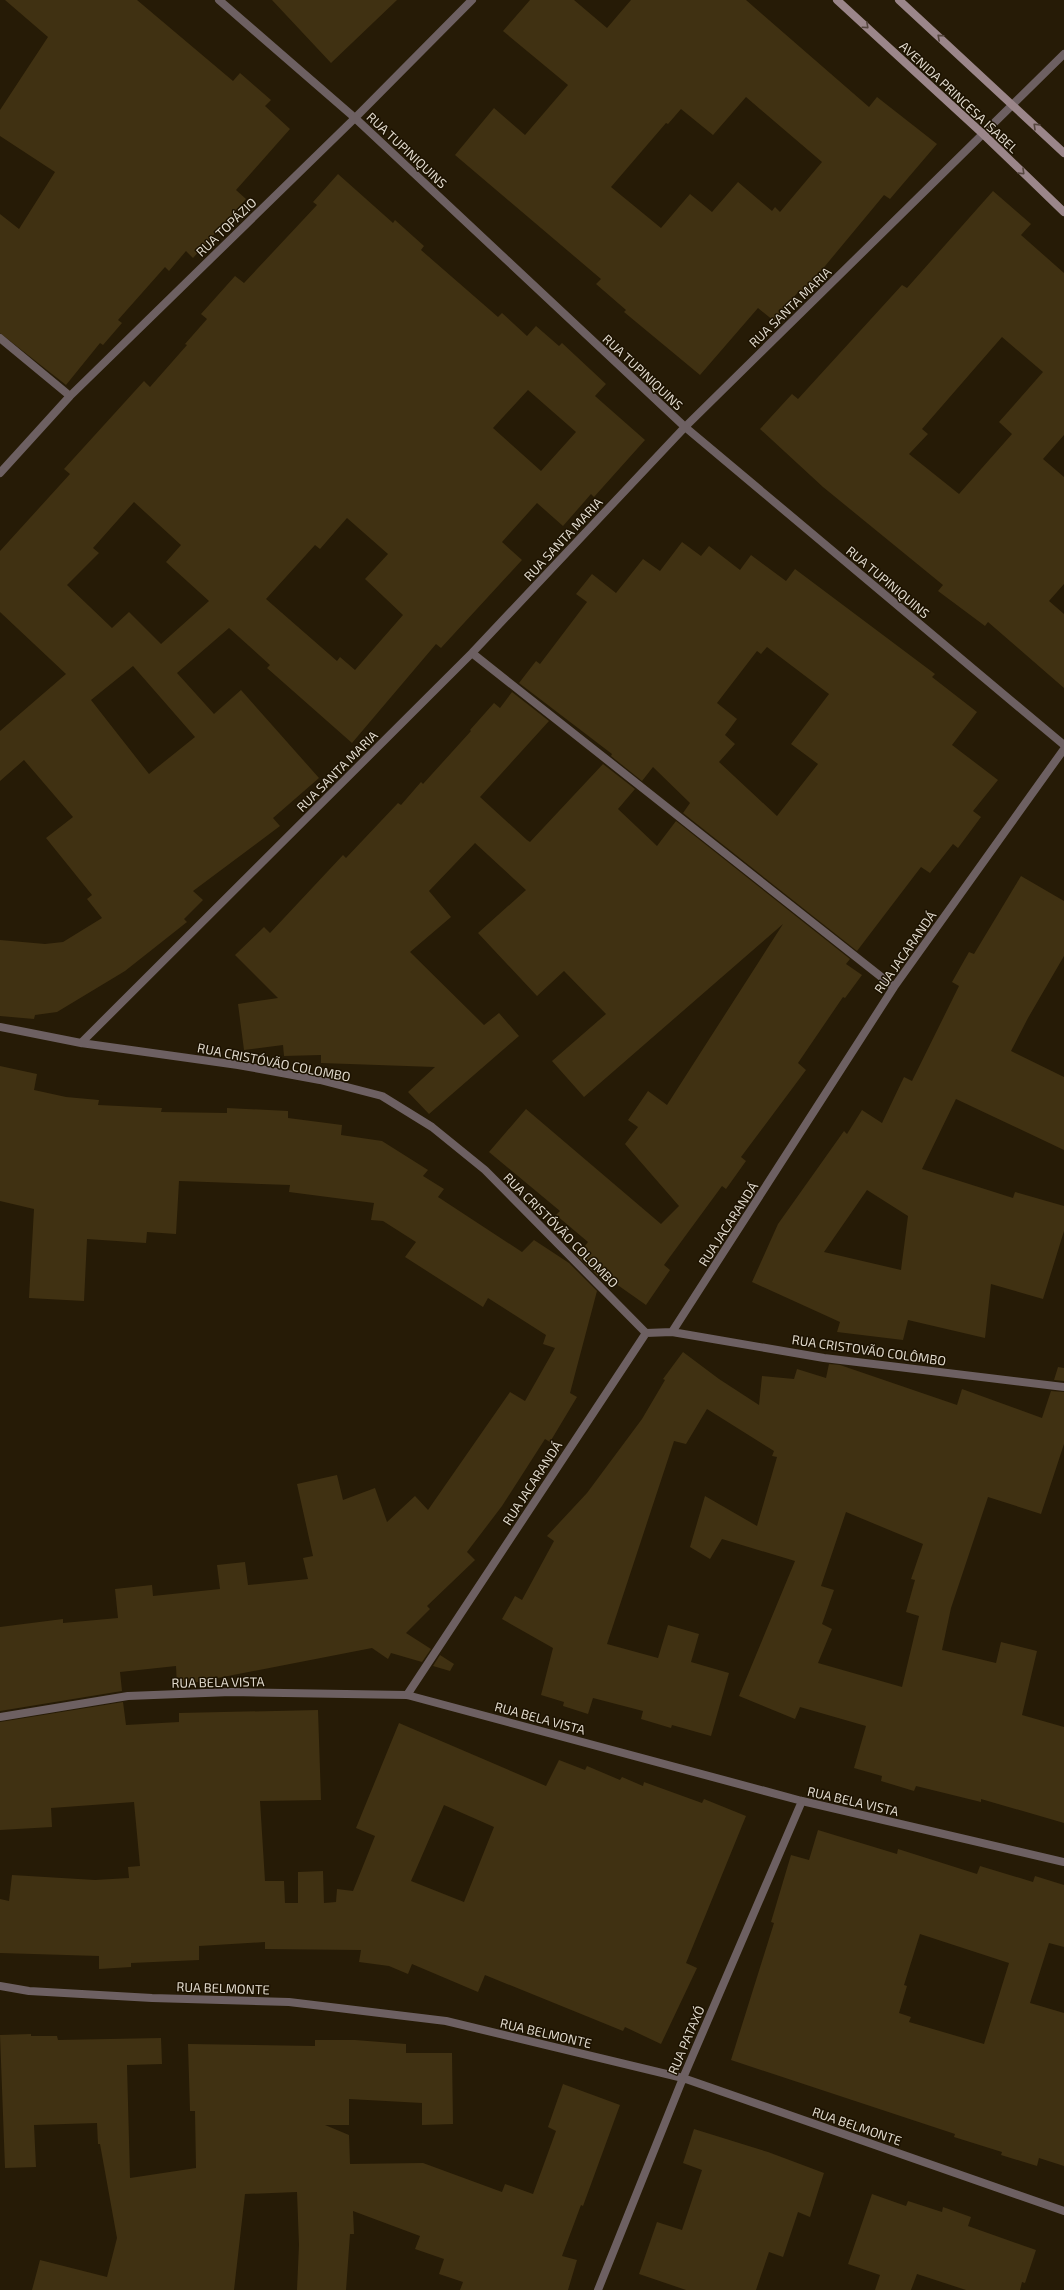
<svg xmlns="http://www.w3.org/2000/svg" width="1064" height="2290" font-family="'Exo 2',sans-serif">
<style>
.building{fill:#403112;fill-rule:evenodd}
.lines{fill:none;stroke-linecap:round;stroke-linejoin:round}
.street{stroke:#6d6062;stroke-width:8}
.secondary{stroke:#9b868a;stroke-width:8}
.oneway{stroke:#55463e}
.labels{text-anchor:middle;stroke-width:3;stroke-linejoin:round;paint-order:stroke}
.street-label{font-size:13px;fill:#dfd8cb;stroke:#1c1200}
</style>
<rect width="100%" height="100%" fill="#261b06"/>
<path class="building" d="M5,0H137L233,81L240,73L271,100L265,106L290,129L236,190L246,199L193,258L186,251L169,271L165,267L118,320L122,323L103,345L100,343L66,385L0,333V214L19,229L55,172L0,136V110L48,37Z
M272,0H397L331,63Z
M530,0H574L607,28L631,0H746L869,107L877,97L937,144L890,199L884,195L801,295L798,292L774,321L758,308L700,375L624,312L626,310L596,284L601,279L455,155L494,108L525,135L568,85L503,31ZM746,97L822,162L780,212L775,207L772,211L738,182L712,212L690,194L661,228L611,187L666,123L668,124L681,109L713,135Z
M338,174L393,223L395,220L424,246L421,250L498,317L502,313L527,336L536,326L559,346L562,343L606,384L595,396L645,440L594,497L591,494L563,526L537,503L502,542L522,560L441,648L436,644L352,743L267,668L270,665L229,628L177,673L214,714L241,690L319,778L273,818L280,826L193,891L203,900L184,919L187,922L125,971L57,1012L35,1015L34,1019L0,1016V940L45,944L63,942L102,918L87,899L92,895L46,838L73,817L24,760L0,781V731L66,674L0,612V551L70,474L64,469L144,381L150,387L187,345L185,344L207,319L201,314L235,276L244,283L317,205L313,202ZM528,390L576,432L541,471L493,428ZM134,502L181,545L166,562L209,601L161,644L129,612L112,628L67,585L99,553L93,548ZM347,518L388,554L365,579L403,615L355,670L340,657L337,661L266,599L315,545L320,549ZM133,666L195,737L149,774L91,700Z
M993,191L1031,224L1021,235L1064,273V435L1043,459L1064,477V584L1049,601L1064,614V688L988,622L985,626L938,591L943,585L823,487L760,429L792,394L798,399L902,285L907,288ZM1002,337L1043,372L999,422L1012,434L959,494L909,454L928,434L922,429Z
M682,542L701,556L709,546L740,570L751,555L786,581L795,569L935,674L932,677L977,712L952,745L998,780L973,811L981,817L958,848L953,844L930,873L921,867L857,951L683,813L690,803L653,767L642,781L611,756L612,754L519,683L536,661L540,664L587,602L576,594L592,574L616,593L643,559L660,571ZM767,647L829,694L791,744L818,764L777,816L719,762L735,744L725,735L737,719L717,703L757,651L761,654Z
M512,692L549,721L480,797L527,840L530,842L603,764L635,789L618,809L657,846L676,821L850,959L846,964L862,975L845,998L843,997L798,1063L806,1070L741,1157L746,1161L726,1189L722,1186L664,1265L670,1270L646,1305L602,1274L601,1279L577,1256L588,1242L556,1215L560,1211L489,1152L526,1109L661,1224L679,1206L625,1144L638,1127L628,1120L648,1091L667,1105L783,924L584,1097L552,1061L606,1014L564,971L537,996L478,933L526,890L475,843L429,891L451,917L410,952L484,1025L499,1013L519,1036L429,1114L408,1092L435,1067L321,1063V1055L284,1056L283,1045L244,1050L238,1004L278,998L235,955L264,927L270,933L343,855L346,858L398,803L401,805L421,782L423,784L471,731L470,730L494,703L500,708Z
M1021,876L1064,901V956L1028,1018L1011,1051L1064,1077V1150L956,1099L922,1169L1013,1198L1015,1192L1064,1206V1231L1043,1299L991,1284L985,1338L908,1320L903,1340L837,1332L840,1322L752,1282L778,1224L844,1131L847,1134L862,1110L882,1123L904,1077L912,1081L959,986L952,982L969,952L974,954ZM867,1190L908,1216L901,1270L824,1252Z
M0,1066L37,1074L34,1090L66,1097L99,1100L98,1105L162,1108L161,1112L227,1113V1108L288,1111V1118L342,1125L341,1135L382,1141L428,1170L423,1176L444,1189L438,1197L522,1252L534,1240L569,1263L597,1291L570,1393L577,1397L550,1442L545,1439L502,1506L467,1552L475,1560L427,1606L430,1609L406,1633L431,1649L422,1662L391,1653L388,1659L372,1648L177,1686L176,1666L120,1672L122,1691L0,1711V1627L63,1619V1623L118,1618L115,1589L152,1585L153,1596L220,1589L217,1565L245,1562L248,1585L308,1579L303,1558L313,1556L297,1484L337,1475L343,1500L375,1488L387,1522L415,1496L428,1510L510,1392L525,1401L555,1348L543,1344L546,1335L488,1298L483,1307L405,1257L416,1242L383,1221L371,1220L374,1203L289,1192L290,1185L179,1181L176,1234L147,1232L146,1243L87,1239L84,1301L29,1298L34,1209L0,1201Z
M683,1352L719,1379L759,1405L762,1376L794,1379L797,1369L826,1378L829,1364L840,1365L957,1405L962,1389L1042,1418L1051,1391L1064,1392V1444L1041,1514L988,1497L951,1608L942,1650L996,1663L1001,1642L1037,1651L1022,1715L1064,1727V1823L981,1799V1802L916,1786L914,1791L881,1781L882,1776L854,1768L866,1726L800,1707L795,1719L739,1696L795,1561L722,1539L710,1559L690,1547L705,1496L757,1526L777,1457L772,1456L774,1451L707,1409L686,1444L674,1441L607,1644L658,1658L668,1625L699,1634L691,1662L729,1673L711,1736L672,1725L671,1728L641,1719L643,1711L593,1698L588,1714L563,1706L564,1702L541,1695L553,1648L502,1619L515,1596L522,1600L554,1541L547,1536L587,1493L642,1419L665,1380L663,1379ZM846,1512L923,1544L911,1579L915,1580L906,1612L919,1616L902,1687L818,1663L832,1629L822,1624L834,1590L821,1586Z
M1058,1367L1064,1368V1381L1054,1380Z
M440,1655L454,1664L450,1671L433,1666Z
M123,1702L126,1725L179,1722V1713L318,1710L321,1800L260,1801L265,1881H284L285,1903H298V1872L323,1871L324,1904V1903L336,1902L337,1889L353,1891L375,1836L356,1828L399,1723L546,1786L559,1760L585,1770L587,1766L620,1780L622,1777L643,1786L644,1782L702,1803L704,1799L746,1816L686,1963L697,1968L661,2044L625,2027L623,2031L485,1975L478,1992L412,1964L408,1974L389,1966L359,1962L361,1950L265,1949V1942L199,1946V1960L131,1963V1967L99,1969V1956L0,1953V1899L9,1901L12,1875L95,1880L129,1878L128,1867L140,1866L134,1802L51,1808L52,1827L0,1830V1722ZM444,1805L494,1827L464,1902L411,1881Z
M818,1830L897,1854L898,1849L977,1874L980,1866L1033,1882L1035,1876L1064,1885V1947L1049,1943L1030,2003L1064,2013V2166L1039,2158L1037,2166L1001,2155L1002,2152L954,2137L955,2134L731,2060L774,1923L771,1922L791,1855L809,1860ZM920,1934L1009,1963L984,2044L909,2022L911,2017L899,2013L907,1986L904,1985Z
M31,2034V2036H57L58,2040L161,2038L162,2064L127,2065L130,2178L196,2168L195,2111H190L188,2044L315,2046V2040H355L406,2044V2053H452L453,2124L422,2125V2103L349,2099V2125H325L349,2135L350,2164L423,2163L502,2192L505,2184L533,2194L556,2131L548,2127L563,2084L620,2105L583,2206L581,2205L562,2256L577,2260L568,2290H460L463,2282L439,2274L444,2259L415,2249L420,2236L353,2211L354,2234H350L346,2290H297L299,2245L297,2192L245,2194L234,2290H32L40,2260L107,2277L117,2238L100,2144H98L97,2123L34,2125L36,2167L5,2168L0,2035Z
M694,2129L768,2152L824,2173L810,2217L798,2212L783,2257L769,2252L756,2290H686L639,2274L657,2222L682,2230L702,2170L683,2163Z
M872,2194L906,2206L908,2201L942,2212L943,2207L971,2217L968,2226L1036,2250L1025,2283L1022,2282L1020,2290H966L917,2274L911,2290H875L880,2275L848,2264Z"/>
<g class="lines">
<path class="street" d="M219,0L355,118L685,427L1064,745
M0,338L70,396
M0,473L70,396L355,118L472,0
M472,653L894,987
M0,1027L81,1043L238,1065L320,1080L382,1096L432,1127L485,1170L646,1333
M81,1043L472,653L685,427L1064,54
M672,1332L824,1358L1064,1387
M407,1695L646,1333L672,1332L894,987L1064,749
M0,1717L128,1696L231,1692L407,1695L802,1801L1064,1862
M0,1986L29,1991L152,1998L289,2002L446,2021L683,2078L1064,2211
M598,2290L683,2078L802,1801"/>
<path class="secondary" d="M837,0L983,134L1064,212
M899,0L1064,153"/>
</g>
<defs><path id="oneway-chevron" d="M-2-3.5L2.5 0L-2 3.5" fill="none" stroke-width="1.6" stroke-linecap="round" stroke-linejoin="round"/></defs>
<g class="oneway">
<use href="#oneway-chevron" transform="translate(866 26) rotate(42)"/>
<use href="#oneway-chevron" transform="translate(940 37) rotate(-138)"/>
<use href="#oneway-chevron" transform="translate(1036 126) rotate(-136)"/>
<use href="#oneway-chevron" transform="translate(1022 172) rotate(44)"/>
</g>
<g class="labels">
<g class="street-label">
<text transform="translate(959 97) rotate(43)" y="5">AVENIDA PRINCESA ISABEL</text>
<text transform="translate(407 150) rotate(43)" y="5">RUA TUPINIQUINS</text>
<text transform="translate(226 227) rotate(-44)" y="5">RUA TOPÁZIO</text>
<text transform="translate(790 307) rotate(-44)" y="5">RUA SANTA MARIA</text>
<text transform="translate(643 372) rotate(43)" y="5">RUA TUPINIQUINS</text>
<text transform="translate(563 539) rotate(-47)" y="5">RUA SANTA MARIA</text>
<text transform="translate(888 582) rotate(40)" y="5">RUA TUPINIQUINS</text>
<text transform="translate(337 771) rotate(-45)" y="5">RUA SANTA MARIA</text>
<text transform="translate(905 952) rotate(-55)" y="5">RUA JACARANDÁ</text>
<text transform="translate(274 1062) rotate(11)" y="5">RUA CRISTÓVÃO COLOMBO</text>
<text transform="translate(728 1224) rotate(-57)" y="5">RUA JACARANDÁ</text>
<text transform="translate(561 1230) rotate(45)" y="5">RUA CRISTÓVÃO COLOMBO</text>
<text transform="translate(869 1350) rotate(8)" y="5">RUA CRISTOVÃO COLÔMBO</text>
<text transform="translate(532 1483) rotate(-57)" y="5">RUA JACARANDÁ</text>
<text transform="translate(218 1682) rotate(-1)" y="5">RUA BELA VISTA</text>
<text transform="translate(540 1718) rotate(15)" y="5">RUA BELA VISTA</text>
<text transform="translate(853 1801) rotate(13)" y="5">RUA BELA VISTA</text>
<text transform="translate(223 1988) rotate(2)" y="5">RUA BELMONTE</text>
<text transform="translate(546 2033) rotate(13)" y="5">RUA BELMONTE</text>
<text transform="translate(686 2040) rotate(-67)" y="5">RUA PATAXÓ</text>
<text transform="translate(857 2126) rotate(19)" y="5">RUA BELMONTE</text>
</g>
</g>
</svg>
